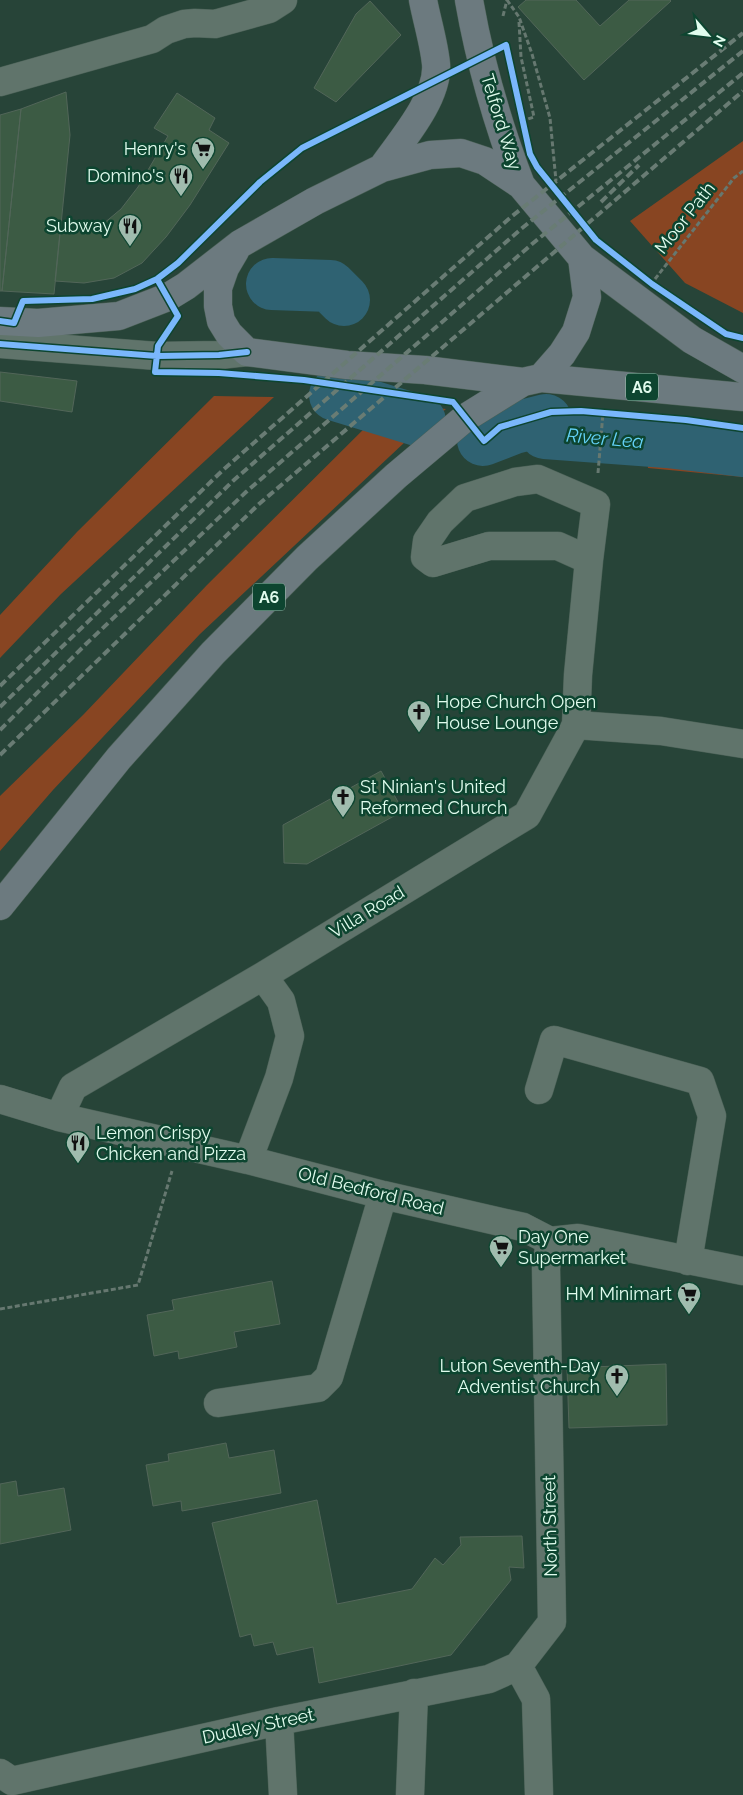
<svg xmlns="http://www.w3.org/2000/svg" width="743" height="1795" font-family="Raleway,sans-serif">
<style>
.green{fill:#884522}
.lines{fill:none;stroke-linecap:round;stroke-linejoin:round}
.river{stroke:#2f6272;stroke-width:52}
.building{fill:#3c5b44;stroke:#526659}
.minor-casing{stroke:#4a6056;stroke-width:29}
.highway-casing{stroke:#4a6056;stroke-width:29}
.path{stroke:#667870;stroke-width:3;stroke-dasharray:5 2.5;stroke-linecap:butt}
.minor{stroke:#60746b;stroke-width:28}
.highway{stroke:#6c7a7f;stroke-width:28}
.rail{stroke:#697c74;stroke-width:4;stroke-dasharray:8 4;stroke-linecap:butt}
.cycleway-casing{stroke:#0d4530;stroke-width:9}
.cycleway{stroke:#7ab7fb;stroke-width:6}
.labels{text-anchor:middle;stroke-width:5;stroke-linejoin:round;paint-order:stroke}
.shield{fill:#0d4530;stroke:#a1c5b5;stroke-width:1}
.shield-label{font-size:16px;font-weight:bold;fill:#e1fcee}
.street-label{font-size:18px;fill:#e1fcee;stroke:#0d4530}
.poi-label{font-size:18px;fill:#e1fcee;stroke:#0d4530;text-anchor:end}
.water-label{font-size:19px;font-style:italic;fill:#64d2f8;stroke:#0d4530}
</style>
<rect width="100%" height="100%" fill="#274438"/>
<path class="green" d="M743,141V313L685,283L630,221Z
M214,396L274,397L61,594L0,658V615L77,532Z
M390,403L446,409L405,442L200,634L53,790L0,851V796L83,715L207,585Z
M646,450L743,459V477L648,468Z"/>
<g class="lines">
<path class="river" d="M272,284L330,286L344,300
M335,395L420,421
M483,440L514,428L546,420L545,433L667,442L743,451"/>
</g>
<path class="building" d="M526,0H576L600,26L629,0H670L671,1L584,80L518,7Z
M370,1L401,35L336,102L314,88L356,14Z
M66,92L70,135L54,294L2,291L21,109Z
M177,93L215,118L209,130L229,143L190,205L166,237L142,263L114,278L84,283L55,281L60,232L85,231L103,224L121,209L138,187L168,136L154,128Z
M21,109L2,291H0V115Z
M0,372L77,381L72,412L0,401Z
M381,771L403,811L307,864L284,863L283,825Z
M272,1281L280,1324L234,1332L237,1347L179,1359L178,1351L154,1356L147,1315L174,1310L172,1300Z
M666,1364L667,1425L569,1428L567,1368Z
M226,1443L229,1458L274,1450L281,1493L182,1511L181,1501L153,1506L146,1465L169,1461L168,1454Z
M16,1481L18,1496L64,1488L71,1530L0,1544V1484Z
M317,1500L337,1604L412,1589L435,1558L443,1565L461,1545L460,1537L522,1536L524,1568L509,1567L511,1580L451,1655L319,1683L313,1647L277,1655L273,1642L254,1646L251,1634L240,1637L212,1523Z"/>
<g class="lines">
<g class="minor-casing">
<path id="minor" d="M0,82L152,39L166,30L184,24L195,23L215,24L269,9L283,0
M0,344L157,356L219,355L247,352
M576,725L578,675L589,560L558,546H489L433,563L425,557L427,541L440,522L465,498L515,482L538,479L596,504L589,560
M539,1090L554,1040L700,1081L712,1116L688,1261
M0,1099L59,1117L248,1160L383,1195L523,1227L550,1241L578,1238L743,1271
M59,1117L73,1087L263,976L527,815L576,725L661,731L743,744
M248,1160L279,1078L290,1036L281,1001L263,976
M218,1403L318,1388L329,1377L383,1195
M279,1721L283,1795
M0,1773L12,1781L279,1721L489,1679L518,1666
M410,1795L414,1693
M539,1795L536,1699L518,1666L552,1622L546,1268L550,1241"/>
</g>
<g class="highway-casing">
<path id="highway" d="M469,0C480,63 498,125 521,185
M382,168C400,142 439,98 436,64C434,43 427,21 423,0
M235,251L225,268L218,288V306L221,321L229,334L247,352L347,365L425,370L523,382L541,378L743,397
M0,321L38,323L119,316L168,297L186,286L240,244L315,201L382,168L430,155L461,153L485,161L521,185L582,258L692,340L743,369
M541,378L562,354L576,332L587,297L582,258
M0,906L119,758L213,653L307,558L396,476L465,418L523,382"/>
</g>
<path class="path" d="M507,0L519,17L532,54L550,118L556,181
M503,16L507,0
M519,22L521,57L534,117L528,119
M655,279L734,178L743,171
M598,473L603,413
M0,1309L138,1285L172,1171"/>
<use href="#minor" class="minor"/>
<use href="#highway" class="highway"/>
<path class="rail" d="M601,202L639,165
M0,686L224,469L511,217L743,33
M0,707L234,480L521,229L743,51
M0,730L86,644L246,492L532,244L743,73
M0,755L259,504L743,91"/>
<g class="cycleway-casing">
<path id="cycleway" d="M157,279L178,316L158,346L155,372L219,373L304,380L453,402L484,441L500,427L551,412L581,411L686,420L743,428
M0,321L14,323L23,301L92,299L135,289L157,279L178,263L260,182L302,148L506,45L530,154L537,167L596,240L652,284L726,334L743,338
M0,344L157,356L219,355L247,352"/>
</g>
<use href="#cycleway" class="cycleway"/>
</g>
<defs>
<g id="supermarket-pin" transform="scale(1.25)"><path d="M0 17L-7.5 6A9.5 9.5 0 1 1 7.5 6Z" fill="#a0bcae" stroke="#0d4530"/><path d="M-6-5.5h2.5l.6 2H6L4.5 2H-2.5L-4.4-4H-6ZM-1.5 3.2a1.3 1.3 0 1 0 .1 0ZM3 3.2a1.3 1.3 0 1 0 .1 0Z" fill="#111"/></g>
<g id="restaurant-pin" transform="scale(1.25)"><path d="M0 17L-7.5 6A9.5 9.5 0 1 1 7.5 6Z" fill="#a0bcae" stroke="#0d4530"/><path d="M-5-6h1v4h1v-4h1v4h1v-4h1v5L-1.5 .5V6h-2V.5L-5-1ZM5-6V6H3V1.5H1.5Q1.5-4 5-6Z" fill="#111"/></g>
<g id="church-pin" transform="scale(1.25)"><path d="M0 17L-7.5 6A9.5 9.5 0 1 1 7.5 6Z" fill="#a0bcae" stroke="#0d4530"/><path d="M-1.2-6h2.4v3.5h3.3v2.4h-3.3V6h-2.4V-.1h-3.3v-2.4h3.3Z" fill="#111"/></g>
</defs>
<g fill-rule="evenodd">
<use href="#supermarket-pin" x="203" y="149"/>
<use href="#restaurant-pin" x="181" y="176"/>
<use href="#restaurant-pin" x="130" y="226"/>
<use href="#church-pin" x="419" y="712"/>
<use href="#church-pin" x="343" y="797"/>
<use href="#restaurant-pin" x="78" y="1143"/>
<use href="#supermarket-pin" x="501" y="1247"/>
<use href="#supermarket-pin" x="689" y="1294"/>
<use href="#church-pin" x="617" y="1376"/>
</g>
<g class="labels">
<g class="shield">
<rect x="626" y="373.5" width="32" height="27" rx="4"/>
<rect x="253" y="583.5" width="32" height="27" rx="4"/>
</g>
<g class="shield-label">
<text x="642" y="393">A6</text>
<text x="269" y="603">A6</text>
</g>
<g class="street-label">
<text transform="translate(501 122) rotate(73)" y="6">Telford Way</text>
<text transform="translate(685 218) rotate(-52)" y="6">Moor Path</text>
<text transform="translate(367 912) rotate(-31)" y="6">Villa Road</text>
<text transform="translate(371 1191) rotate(14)" y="6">Old Bedford Road</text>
<text transform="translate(550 1526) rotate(-91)" y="6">North Street</text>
<text transform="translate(258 1726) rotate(-12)" y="6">Dudley Street</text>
</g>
<g class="poi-label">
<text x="186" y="155">Henry's</text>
<text x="164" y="182">Domino's</text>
<text x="112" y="232">Subway</text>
<text x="436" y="708" text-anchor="start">Hope Church Open<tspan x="436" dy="21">House Lounge</tspan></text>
<text x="360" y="793" text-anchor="start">St Ninian's United<tspan x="360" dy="21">Reformed Church</tspan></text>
<text x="96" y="1139" text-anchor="start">Lemon Crispy<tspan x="96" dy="21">Chicken and Pizza</tspan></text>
<text x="518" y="1243" text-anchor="start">Day One<tspan x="518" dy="21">Supermarket</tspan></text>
<text x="672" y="1300">HM Minimart</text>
<text x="600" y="1372">Luton Seventh-Day<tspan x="600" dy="21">Adventist Church</tspan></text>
</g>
<g class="water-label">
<text transform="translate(605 438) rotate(5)" y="7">River Lea</text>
</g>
</g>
<g transform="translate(708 35) rotate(118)" stroke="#0d4530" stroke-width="4" paint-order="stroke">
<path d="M0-4L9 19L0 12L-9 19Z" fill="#e1fcee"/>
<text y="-8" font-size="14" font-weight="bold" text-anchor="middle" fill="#e1fcee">N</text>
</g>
</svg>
